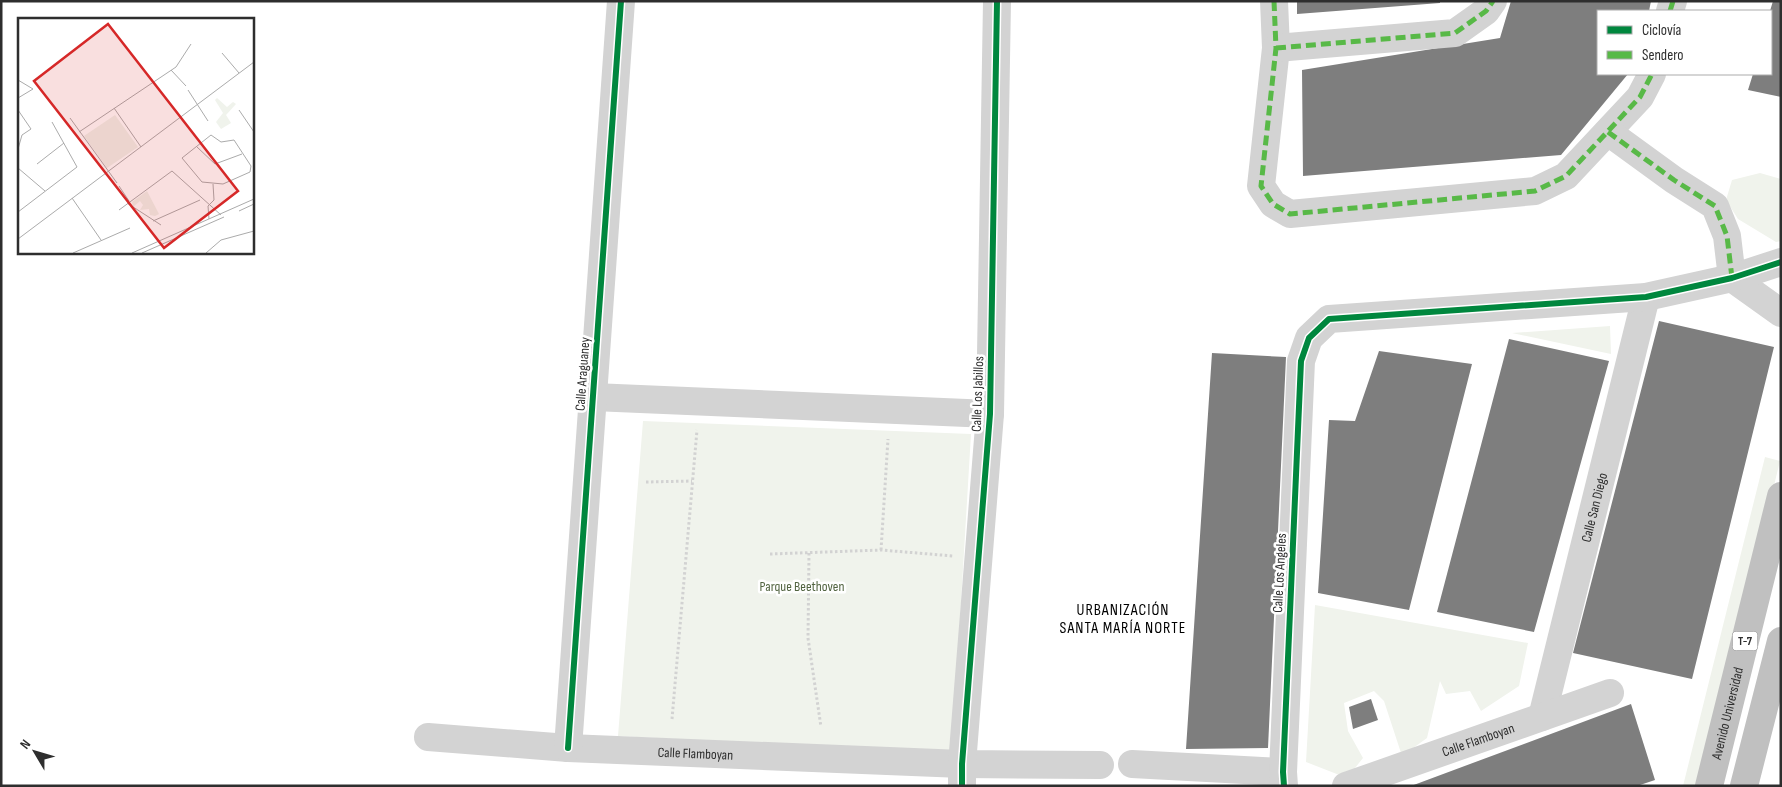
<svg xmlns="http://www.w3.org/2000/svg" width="1782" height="787" font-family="'Sofia Sans Condensed',sans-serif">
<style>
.green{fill:#f0f3ec}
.building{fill:#7e7e7e}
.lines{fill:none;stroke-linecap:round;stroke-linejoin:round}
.path{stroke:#d2d2d2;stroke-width:3;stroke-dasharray:2.5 2.5;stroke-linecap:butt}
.minor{stroke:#d3d3d3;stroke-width:28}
.highway{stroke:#c0c0c0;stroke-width:28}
.quiet{stroke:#58b947;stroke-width:5;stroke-dasharray:10 5;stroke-linecap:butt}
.cycleway-casing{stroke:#fff;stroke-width:9}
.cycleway{stroke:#00873e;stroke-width:6}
.labels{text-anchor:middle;stroke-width:5;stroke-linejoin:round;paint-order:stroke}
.shield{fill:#fff;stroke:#6d6d6d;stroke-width:1}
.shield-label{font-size:12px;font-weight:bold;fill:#2e2e2e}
.street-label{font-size:14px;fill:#2e2e2e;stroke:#fff}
.park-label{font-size:14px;fill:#526441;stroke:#fff}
.quarter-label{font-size:16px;letter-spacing:1px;fill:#000;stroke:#fff}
.inset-road{fill:none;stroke:#ababab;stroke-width:1}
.view{fill:#d62828;fill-opacity:0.15;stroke:#d62828;stroke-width:2.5}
.inset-edge{fill:none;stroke:#2e2e2e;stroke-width:2.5}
</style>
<rect width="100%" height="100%" fill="#fff"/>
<path class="green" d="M1760,173L1781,179V241L1776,242L1738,219L1726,200L1732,180Z
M1610,326L1611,354L1512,333Z
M643,421L971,434L952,753L618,736Z
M1765,457L1780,461L1700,786H1683Z
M1315,605L1528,643L1519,686L1481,711L1470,691L1446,694L1440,681L1427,738L1402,756L1384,701L1374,691L1344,703L1348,731L1363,758L1347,778L1306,762Z"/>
<path class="building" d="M1297,1H1440V3L1297,14Z
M1511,1H1651L1649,11H1598V74H1628L1561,155L1303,176L1302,70L1500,38Z
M1773,1H1781V97L1748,90L1753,74H1771L1770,11Z
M1659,321L1774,347L1692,679L1573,653Z
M1509,339L1609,361L1534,632L1437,612Z
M1379,351L1472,364L1409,610L1318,593L1329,420L1355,421Z
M1212,353L1286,357L1268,748L1186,749Z
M1371,699L1378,720L1353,729L1349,707Z
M1631,704L1655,780L1637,786H1411Z"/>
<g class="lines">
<path class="path" d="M646,482L692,481
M881,550L888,439
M809,553L808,638L821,727
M770,554L881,550L953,556
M672,719L697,430"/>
<g class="minor">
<path d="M1274,1L1276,48L1261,186L1273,204L1290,214L1535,191L1566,176L1640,97L1652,74"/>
<path d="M1670,11L1673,1"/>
<path d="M1276,48L1455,33L1486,11L1493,1"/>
<path d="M1608,132L1674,180L1715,206L1727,236L1732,278L1781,313"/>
<path d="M593,397L990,414"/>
<path id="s1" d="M1542,717L1646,297"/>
<path id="s2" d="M428,737L568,748L962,764L1100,765"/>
<path d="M568,748L621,1"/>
<path d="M1132,764L1283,772"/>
<path d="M962,786V764L990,414L997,1"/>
<path d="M1284,786L1283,772L1301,361L1309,338L1329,319L1646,297L1732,278L1781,262"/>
<path id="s3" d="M1346,786L1610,693"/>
</g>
<g class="highway">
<path id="s4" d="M1709,786L1781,496"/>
<path d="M1744,786L1781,641"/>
</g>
<path class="quiet" d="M1274,1L1276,48L1261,186L1273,204L1290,214L1535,191L1566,176L1640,97L1652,74
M1670,11L1673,1
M1276,48L1455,33L1486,11L1493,1
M1608,132L1674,180L1715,206L1727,236L1732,278"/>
<g class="cycleway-casing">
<path id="cycleway" d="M568,748L621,1
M962,786V764L990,414L997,1
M1284,786L1283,772L1301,361L1309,338L1329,319L1646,297L1732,278L1781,262"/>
</g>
<use href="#cycleway" class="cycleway"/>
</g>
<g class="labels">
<rect class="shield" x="1732.5" y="631.5" width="25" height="19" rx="4"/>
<g class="shield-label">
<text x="1745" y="645">T-7</text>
</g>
<g class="street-label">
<text transform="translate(582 374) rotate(-86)" y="5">Calle Araguaney</text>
<text transform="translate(977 394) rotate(-88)" y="5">Calle Los Jabillos</text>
<text dy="5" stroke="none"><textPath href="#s1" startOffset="216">Calle San Diego</textPath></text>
<text transform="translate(1279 573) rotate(-87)" y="5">Calle Los Angeles</text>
<text dy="5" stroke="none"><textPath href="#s4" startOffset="75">Avenido Universidad</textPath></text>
<text dy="5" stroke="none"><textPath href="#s3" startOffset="140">Calle Flamboyan</textPath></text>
<text dy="5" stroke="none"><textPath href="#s2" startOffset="268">Calle Flamboyan</textPath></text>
</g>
<g class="park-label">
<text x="802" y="591">Parque Beethoven</text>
</g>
<g class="quarter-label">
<text x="1123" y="615">URBANIZACIÓN<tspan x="1123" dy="18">SANTA MARÍA NORTE</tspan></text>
</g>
</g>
<g transform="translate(18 18)">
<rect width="236" height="236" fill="#fff"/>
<path d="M199,80L209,89L215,84L218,86L208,97L213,105L203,111L198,104L205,95L197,82ZM97,97L120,129L89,150L66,118ZM129,173L141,196L137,198L132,197L131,191L122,192L125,187L122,183L115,189L114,184Z" fill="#f0f3ec"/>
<path class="inset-road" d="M204,35L221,55M153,52L168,68M0,62L15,71L0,80M170,72L190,103M96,90L123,129M0,92L13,111L4,117L0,131M221,92L236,114M52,100L99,165M61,114L158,49L173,26M193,117L203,124L216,122L233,148L232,154L205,166L184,164L164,140ZM179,129L197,146L224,136M19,146L46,125M0,150L27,173M101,168L111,183M54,180L83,222M109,185L143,207M101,192L154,153L203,197M221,193L236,186M0,194L59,149L34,104M191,201L190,188L196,182L195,166M135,203L182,182M0,221L236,44M55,235L112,210M114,235L236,181M124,235L206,199M188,235L203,222L236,213"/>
<path class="view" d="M90,6L220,173L146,230L16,63Z"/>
<rect width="236" height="236" class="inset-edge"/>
</g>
<rect width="1782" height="787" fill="none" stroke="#2e2e2e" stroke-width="5"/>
<rect x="1597" y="10" width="175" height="65" fill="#ffffff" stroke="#ababab"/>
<rect x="1607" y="26" width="25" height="8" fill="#00873e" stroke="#ababab"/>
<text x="1642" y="35" font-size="15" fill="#2e2e2e">Ciclovía</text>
<rect x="1607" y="51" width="25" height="8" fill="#58b947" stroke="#ababab"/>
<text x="1642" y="60" font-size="15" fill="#2e2e2e">Sendero</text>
<g transform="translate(35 752) rotate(308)" stroke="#ffffff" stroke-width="4" paint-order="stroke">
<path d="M0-4L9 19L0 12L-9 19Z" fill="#2e2e2e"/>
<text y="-8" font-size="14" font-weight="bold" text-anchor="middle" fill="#2e2e2e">N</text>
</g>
</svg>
